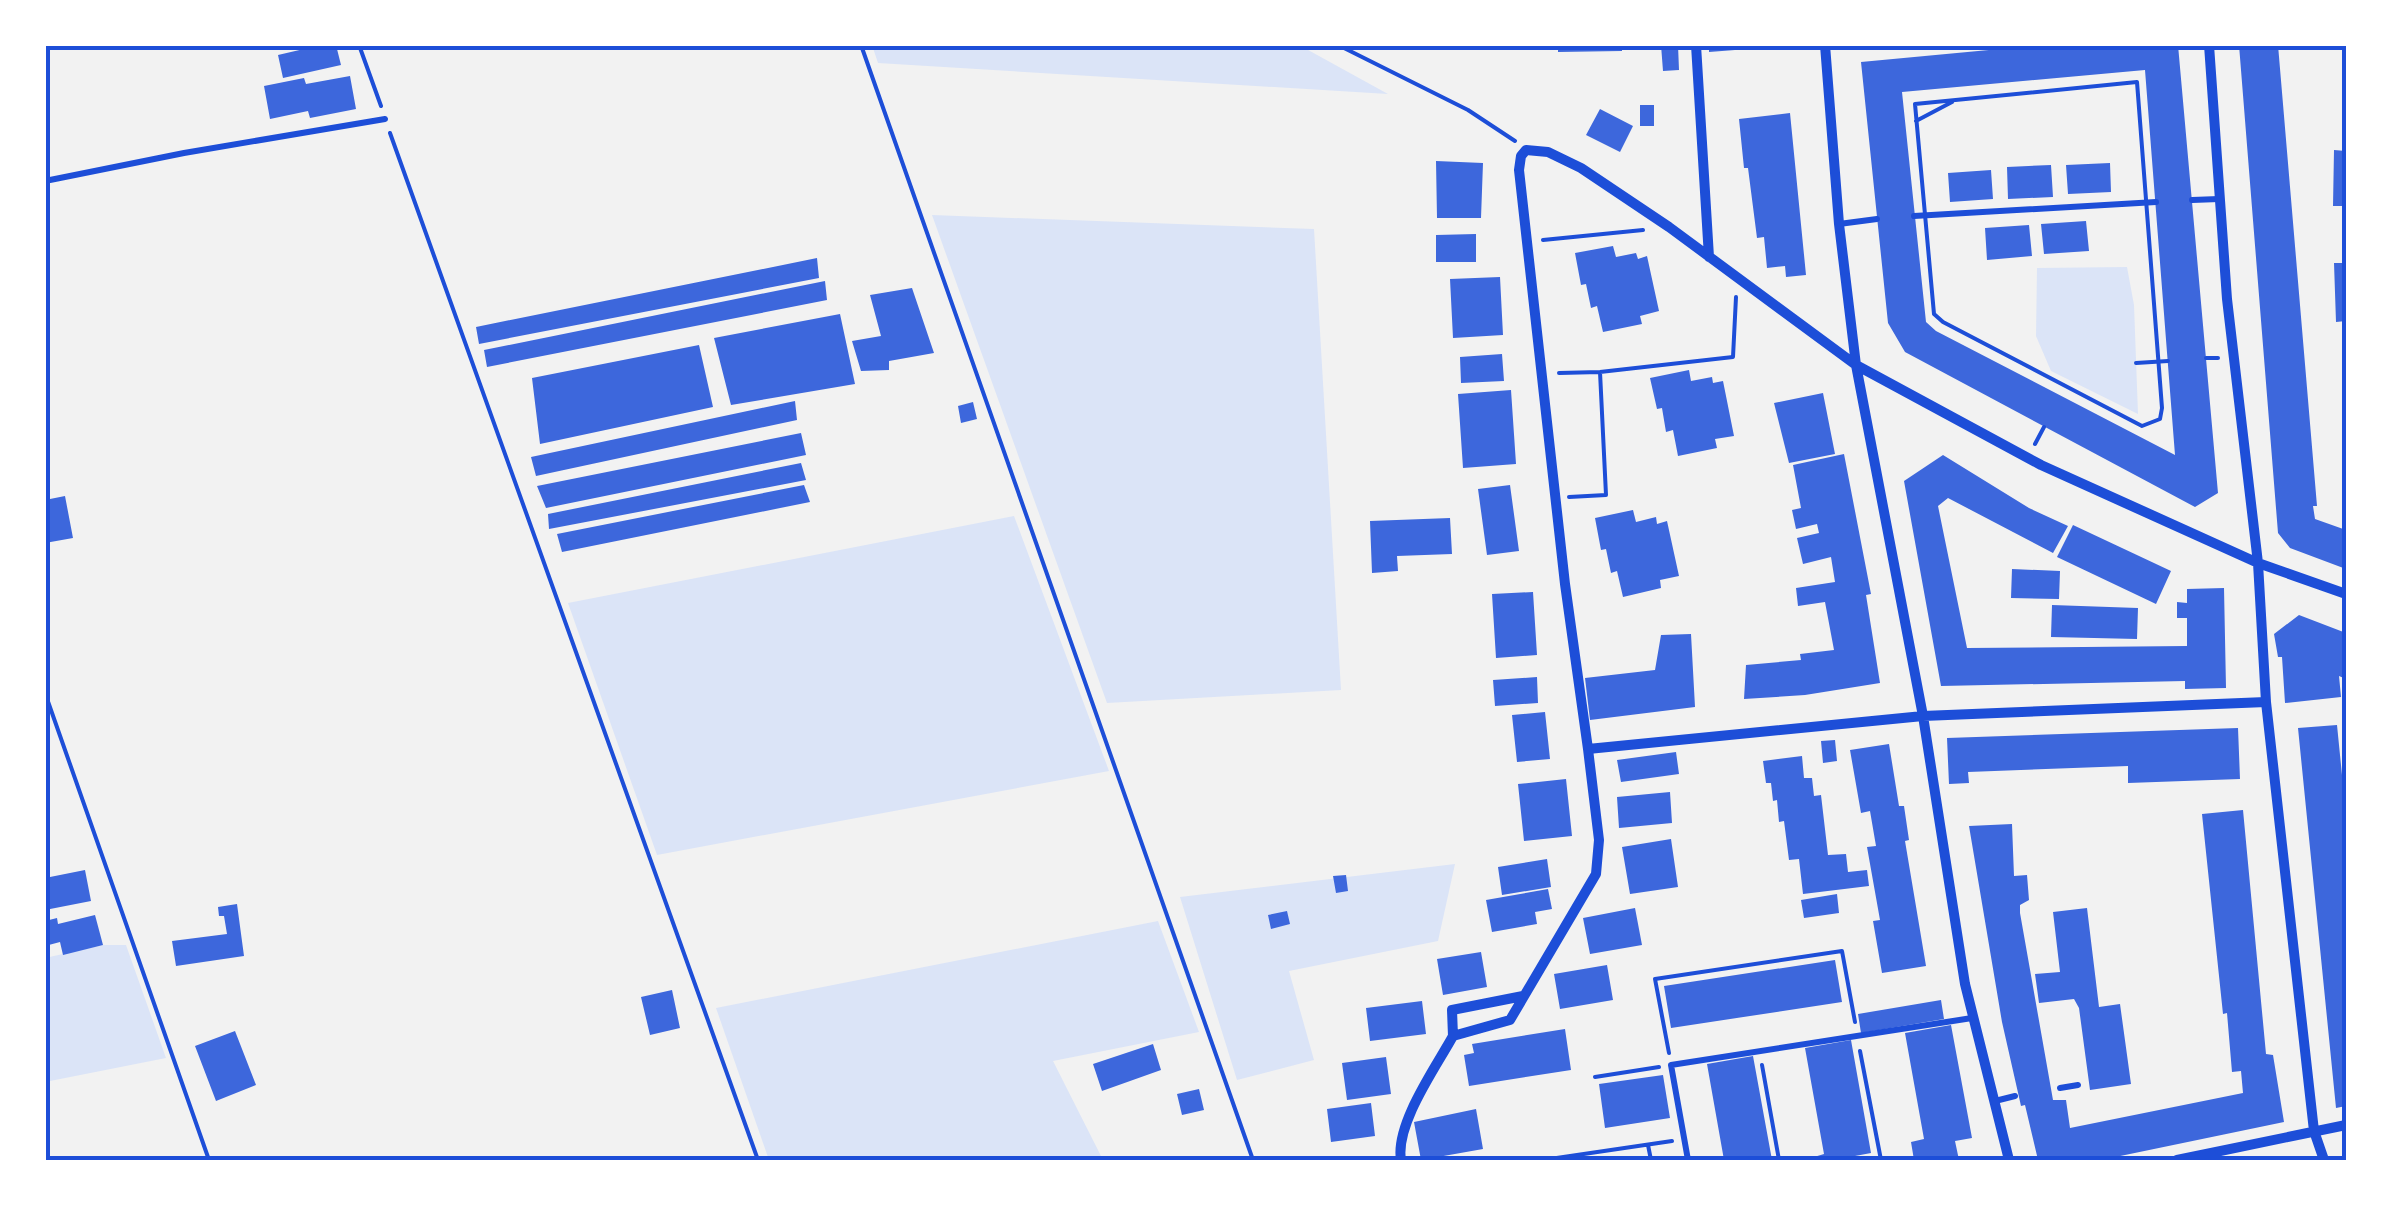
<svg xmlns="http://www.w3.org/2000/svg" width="2391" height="1205" font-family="'PT Sans Narrow',sans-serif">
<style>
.green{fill:#dbe4f7}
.building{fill:#3d67dc;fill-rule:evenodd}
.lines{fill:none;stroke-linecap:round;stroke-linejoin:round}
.path{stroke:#1d4ed8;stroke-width:4}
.service{stroke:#1d4ed8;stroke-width:6}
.minor{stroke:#1d4ed8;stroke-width:10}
.neatline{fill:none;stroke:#1d4ed8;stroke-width:4}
</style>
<rect width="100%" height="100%" fill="#f2f2f2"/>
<path class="green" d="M872,45H1299L1388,94L878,63Z
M932,215L1314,229L1341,690L1107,703Z
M2127,267L2134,305L2138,414L2051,371L2036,336L2037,268Z
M1014,516L1109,771L657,855L568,603Z
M1455,864L1438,941L1289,971L1314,1060L1237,1080L1180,897Z
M1158,921L1199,1032L1053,1061L1101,1156L1082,1160H769L716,1008Z
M103,945H126L166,1058L45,1082V958Z"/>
<path class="building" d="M321,45H336L341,65L283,78L278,55Z
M1558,45H1622V51L1558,52Z
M1661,45H1678L1679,70L1663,71Z
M1709,45H1761V48L1709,52Z
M2042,45H2178L2218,493L2195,507L1905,352L1888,323L1861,62ZM2145,70L2175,455L1936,331L1926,322L1902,92Z
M2239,45H2278L2317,506H2313L2315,519L2346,530V569L2290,548L2278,533Z
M350,76L356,109L310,118L308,111L270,119L264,86L304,78L306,84Z
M1640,105H1654V126H1640Z
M1600,109L1633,126L1620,152L1586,135Z
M1790,113L1806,275L1786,277L1785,266L1767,268L1764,237L1757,238L1748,168H1744L1739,119Z
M2334,150L2346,151V206H2333Z
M1436,161L1483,163L1481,218H1437Z
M2110,163L2111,192L2068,194L2066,165Z
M2051,165L2053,197L2008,199L2007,167Z
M1991,170L1993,199L1950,202L1948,173Z
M2086,221L2089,251L2044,254L2041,224Z
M2029,225L2032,256L1987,260L1985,228Z
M1476,234V262H1436V235Z
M1613,246L1616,257L1636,253L1638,259L1647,256L1659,311L1640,316L1642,324L1603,332L1597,306L1591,308L1586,284L1581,285L1575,253Z
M817,258L819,278L479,344L476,327Z
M2334,263H2346V321L2336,322Z
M1500,277L1503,335L1453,338L1450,279Z
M825,281L827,300L487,367L484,350Z
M912,288L934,353L889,361V370L861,371L852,341L881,336L870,295Z
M840,314L855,384L731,405L714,338Z
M699,345L713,407L540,444L532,378Z
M1502,354L1504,381L1461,383L1460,357Z
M1689,370L1691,381L1712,377L1713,383L1723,381L1734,436L1715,439L1717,448L1678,456L1673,430L1666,432L1662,408L1657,409L1650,378Z
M1511,390L1516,464L1463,468L1458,394Z
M1823,393L1835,454L1789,463L1774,403Z
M795,401L797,420L536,476L531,457Z
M973,402L977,419L961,423L958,406Z
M801,433L806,455L546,508L537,486Z
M1844,454L1871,594L1866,595L1880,683L1805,695L1744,699L1746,665L1801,660L1800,654L1834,650L1825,602L1798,606L1796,588L1835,582L1831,557L1803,564L1797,538L1819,533L1817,524L1796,529L1792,510L1801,508L1793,465Z
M1943,455L2029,508L2068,526L2053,553L1948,498L1938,506L1967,648L2187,646V618H2177V602L2187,603V589L2224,588L2226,688L2185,689V681L1941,686L1904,481Z
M801,463L806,480L549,529L548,514Z
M804,485L810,502L562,552L557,534Z
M1510,485L1519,551L1487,555L1478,489Z
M65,496L73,538L45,543V500Z
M1633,510L1636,522L1656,517L1657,524L1667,521L1679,576L1660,580L1661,588L1623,597L1617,571L1611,573L1606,549L1601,550L1595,518Z
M1450,518L1452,554L1397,556L1398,571L1372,573L1370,521Z
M2073,525L2171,571L2156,604L2057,557Z
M2012,569L2060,571L2059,599L2011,598Z
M1533,592L1537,655L1496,658L1492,594Z
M2052,605L2138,608L2137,639L2051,637Z
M2299,615L2346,633V679L2339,676L2341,697L2285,703L2282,657H2278L2274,634Z
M1691,634L1695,707L1590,720L1585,678L1655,670L1661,635Z
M1537,677L1538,703L1495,706L1493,680Z
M1545,712L1550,759L1517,762L1512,715Z
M2337,725L2346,815V1106L2336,1108L2298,728Z
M2238,728L2240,779L2128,783V766L1968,772L1969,783L1949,784L1947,738Z
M1835,740L1837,761L1823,763L1821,741Z
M1889,744L1899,806H1904L1909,840L1905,841L1926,966L1882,973L1873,921L1880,920L1867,847L1876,846L1870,811L1861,813L1850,750Z
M1676,752L1679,774L1621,782L1617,760Z
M1802,756L1804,778H1812L1814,796L1821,795L1828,855L1846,854L1848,872L1867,870L1869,886L1803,894L1799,859L1789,860L1784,821L1779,822L1777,800L1773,801L1771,783H1766L1763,761Z
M1566,779L1572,836L1524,841L1518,784Z
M1670,792L1672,823L1619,828L1617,797Z
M2243,810L2266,1054L2273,1055L2284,1122L2101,1160H2038L2025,1105L2021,1106L2002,1022L1969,826L2012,824L2014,876L2027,875L2029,900L2020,905V913L2053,1100H2066L2070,1128L2243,1093L2241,1071L2232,1072L2227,1013L2223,1014L2202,814Z
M1671,839L1678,887L1630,894L1622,847Z
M1547,859L1551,887L1502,895L1498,867Z
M85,870L91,901L45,910V878Z
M1346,875L1348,891L1336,893L1333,876Z
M1548,889L1552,909L1535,912L1537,924L1492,932L1486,900Z
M1837,894L1839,913L1804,918L1801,900Z
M237,904L244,956L176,966L172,941L227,934L224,916H219L218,907Z
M1635,908L1642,945L1590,954L1583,918Z
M2087,908L2099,1007L2120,1004L2131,1084L2090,1090L2079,1008L2074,999L2039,1003L2035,974L2060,972L2053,912Z
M1287,911L1290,924L1271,929L1268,915Z
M95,915L103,945L63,955L60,942L45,946V921L57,918L58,924Z
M1481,952L1487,987L1443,995L1437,959Z
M1835,960L1842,1002L1671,1028L1664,986Z
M1607,965L1613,1000L1560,1009L1554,974Z
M672,990L680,1028L650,1035L641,997Z
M1941,1000L1944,1019L1861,1033L1858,1014Z
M1422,1001L1426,1034L1370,1041L1366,1008Z
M1951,1025L1972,1138L1955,1141L1959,1160H1914L1911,1142L1924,1139L1905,1033Z
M1565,1029L1571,1070L1469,1086L1464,1055L1474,1053L1472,1044Z
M235,1031L256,1085L216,1101L195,1046Z
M1851,1040L1871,1153L1855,1156V1160H1804L1824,1154L1805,1048Z
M1153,1044L1161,1070L1102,1091L1093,1064Z
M1753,1056L1772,1160H1724L1707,1064Z
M1386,1057L1391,1094L1347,1100L1342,1063Z
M1663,1075L1670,1118L1605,1128L1599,1084Z
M1199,1089L1204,1110L1182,1115L1177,1094Z
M1371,1103L1375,1136L1331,1142L1327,1109Z
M1476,1109L1483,1149L1421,1160L1414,1122Z"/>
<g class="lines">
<path class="path" d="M359,45L381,106
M861,45L1253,1160
M1338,45L1468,110L1515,141
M2137,82L2162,408L2160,419L2142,426L1943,322L1934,314L1915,104Z
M1916,121L1952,102
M390,133L758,1160
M1543,240L1643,230
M2206,358H2218
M2136,363L2168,361
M1559,373L1600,372L1733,357L1736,297
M2035,444L2044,427
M1569,497L1606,495L1600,372
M45,693L209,1160
M1860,1051L1881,1160
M1669,1053L1655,979L1842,951L1855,1022
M1762,1065L1779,1160
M1595,1077L1659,1067
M1648,1145L1651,1160
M1543,1160L1672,1141"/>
<path class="service" d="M45,181L184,153L385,119
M2192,200L2219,199
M1914,216L2156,202
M1839,224L1877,219
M2060,1088L2078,1085
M1995,1101L2015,1096
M1688,1160L1671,1065L1972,1018"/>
<path class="minor" d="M1696,45L1709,257
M1825,45L1839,224L1856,365L1923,716L1965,984L2009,1160
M2209,45L2227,299L2258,563L2266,702L2314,1131L2324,1160
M2266,702L1923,716L1588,749L1565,584L1519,170L1521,156L1526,150L1548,152L1581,168L1669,227L1856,365L2041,465L2258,563L2346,594
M1453,1036L1452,1010L1523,996
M1401,1160C1395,1124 1436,1067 1453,1036L1510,1020L1596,874L1599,840L1588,749
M2177,1160L2346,1125"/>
</g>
<rect width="2391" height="1205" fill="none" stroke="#ffffff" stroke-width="95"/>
<rect x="48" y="48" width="2296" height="1110" class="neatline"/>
</svg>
